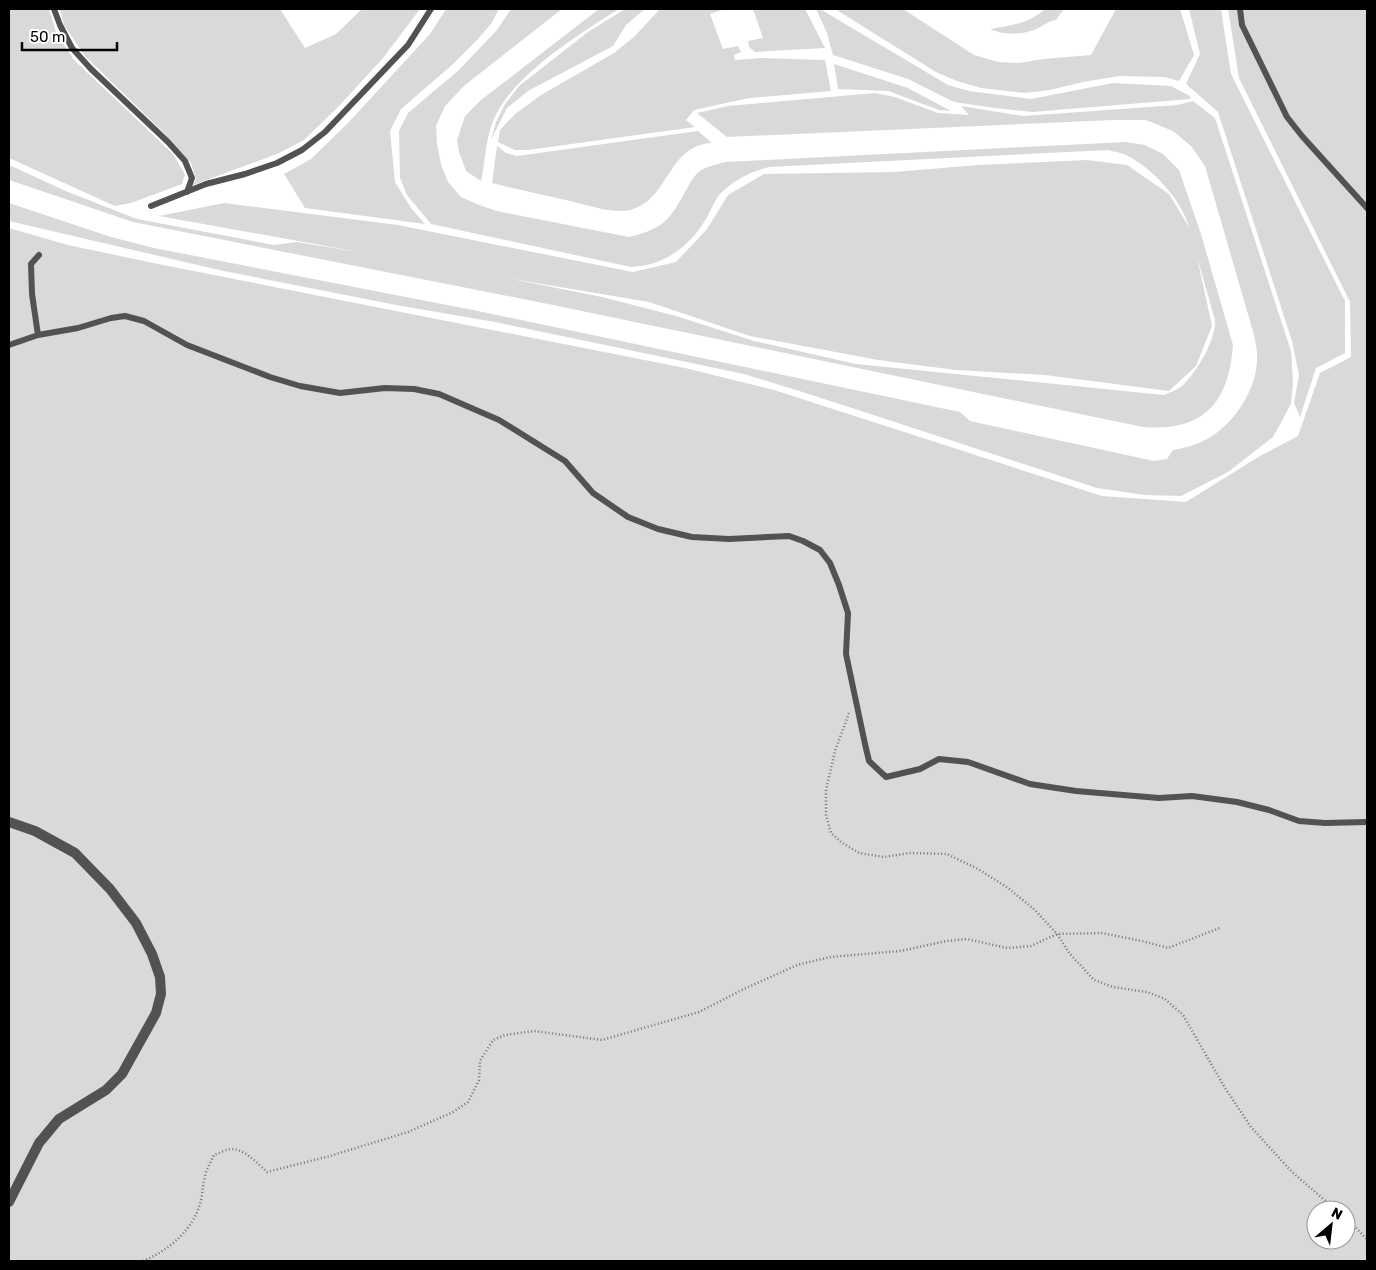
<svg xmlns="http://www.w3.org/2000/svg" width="1376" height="1270" font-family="Rubik,sans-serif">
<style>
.green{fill:#d9d9d9;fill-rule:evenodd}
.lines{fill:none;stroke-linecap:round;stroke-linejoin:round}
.path{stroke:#747474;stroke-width:2.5;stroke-dasharray:1 2.5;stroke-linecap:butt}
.service{stroke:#525252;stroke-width:6}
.minor{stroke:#525252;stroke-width:10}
</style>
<rect width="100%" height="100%" fill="#fff"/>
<path class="green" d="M9,9H49L56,32L74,60L172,153L185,174L182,184L131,203L115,206L9,158Z
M60,9H280L305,48L336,34L362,9H420L383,58L340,105L304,140L277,154L193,185L196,179L191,163L167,136L85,56L64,25Z
M446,9H499L491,24L477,40L452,65L401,109L390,131L395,182L411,208L425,224L305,208L284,174L311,159L348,123L430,34Z
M511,9H562L465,85L445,106L436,126L437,144L441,164L448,182L461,197L479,205L497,211L629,237C663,229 670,220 686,190C690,184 694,175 700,171C707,166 718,164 726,162L1125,142L1145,145L1163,154L1179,170L1201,234L1233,345C1229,403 1203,432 1143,427L548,304L133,222L9,180V165L68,192L137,219L274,245L297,242L365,253L159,216L224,203L398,225L633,272L676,262L707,229L728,195L764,174L895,172L978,165L1087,160L1127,165L1169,194L1189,227C1182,201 1154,170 1130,157C1124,153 1115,152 1108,150L769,167C750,172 733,180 719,195C713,203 710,214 704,222C688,248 662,266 631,267L431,224L407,195L400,178L399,131L408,113L459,70L497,30ZM1197,257L1215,320C1216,340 1197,372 1182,386C1177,390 1170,392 1164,395L856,364L754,341L676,316L602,297L507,278L649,302L750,336L878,360L956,370L1045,375L1169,391L1196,366L1212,326Z
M599,9H619C578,35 512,75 493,121C486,138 485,163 481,181L466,171L459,152L457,140L465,116L481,100Z
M625,9H645L626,25L613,46L528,91L507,108L491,140L496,122L505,104L519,86L588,32Z
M660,9H725L710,14L723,49L738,46L741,52L734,55L735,60L763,58L825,60L831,91L749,98L694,110L686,120L695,127L528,150H515L498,142L500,130L515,114L541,95L614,53L634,37Z
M753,9H805L825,48L755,52L749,47L748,41L763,38Z
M816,9H820L948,85L969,91L1031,99L1113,83L1171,86L1190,96V99L1032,112L995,108L954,102L908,79L833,55L827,33Z
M835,9H903L974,55L998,62L1019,63L1043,59L1091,55L1116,9H1180L1194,55L1179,81L1165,77L1119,76L1083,82L1050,90L1025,93L981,88L957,81L936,72Z
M1045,9H1064L1056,20C1048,21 1042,27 1034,30C1020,35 1003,35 990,29C1012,25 1028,24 1045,9Z
M1189,9H1221L1231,74L1345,301V353L1316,368L1300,417L1294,403L1299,375L1292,341L1218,112L1186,84L1200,54Z
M1228,9H1367V1261H9V228L68,245L158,264L685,368L774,390L1102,496L1186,502L1260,456L1298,436L1320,373L1351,357L1350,302L1239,78ZM1316,1210H1346V1240H1316Z
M834,64L908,88L951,111L939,110L888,91L838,89Z
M875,93L895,97L938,113L969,115L961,106L1023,116L1177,105L1193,101L1215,118L1291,351L1293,383L1291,404L1273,437L1228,472L1181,496L1145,495L1097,488L812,395L744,374L495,322L396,305L219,270L9,221V203L111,237L154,248L473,310L960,412L970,421L1154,461L1167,459L1173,450C1184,448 1193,446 1203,441C1233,427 1259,388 1257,354C1257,347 1255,341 1254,335L1205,166L1191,146L1173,131L1146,120H1113L727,137L697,113L728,106Z
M698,131L712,143C667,145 670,200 630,210C613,214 587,205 570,201C544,195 518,190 492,183L497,146L506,153L517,156Z"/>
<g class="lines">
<path class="path" d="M849,713L835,751L826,790V815L831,833L841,842L859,853L884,857L910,853L947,854L978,869L1008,888L1035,910L1057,934L1070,954L1094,980L1113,987L1147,992L1165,999L1183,1015L1225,1088L1251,1127L1292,1172L1336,1210
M1346,1218L1367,1239
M143,1261C168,1251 192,1231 200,1204C203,1195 202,1186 205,1177C206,1169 211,1162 214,1155C219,1153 225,1150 230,1149C244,1148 258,1164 267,1172L330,1156L408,1132L453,1112L468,1102L479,1080L480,1061L493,1040L505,1035L534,1031L602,1040L699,1012L742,990L797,965L830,957L901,951L946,941L967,939L1007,948L1031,946L1057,934L1102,933L1142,941L1168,948L1220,928"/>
<path class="service" d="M54,9L60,25L72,48L91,69L168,142L185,161L192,178L187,192
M1240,9L1242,25L1287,117L1302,136L1367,208
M151,206L206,184L245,174L277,163L302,150L325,132L408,45L431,9
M38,335L32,294L31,264L39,255
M9,345L38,335L78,328L111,318L125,316L144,321L187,345L270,377L300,386L340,393L385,388L414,389L439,394L499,420L565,461L593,493L628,517L658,529L692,537L729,539L789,536L803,541L820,550L830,563L839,585L848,613L846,654L865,744L869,761L886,777L920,769L939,759L968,762L1030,784L1076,791L1159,798L1192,796L1237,802L1269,810L1299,821L1325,823L1367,822"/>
<path class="minor" d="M9,822L35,831L75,853L110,889L136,923L152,954L160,977L161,994L156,1013L122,1074L106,1090L59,1119L39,1143L9,1202"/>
</g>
<rect width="1376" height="1270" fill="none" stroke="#000000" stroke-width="20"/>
<g transform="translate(1331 1225) rotate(28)"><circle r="24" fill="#ffffff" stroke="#999999"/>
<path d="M0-4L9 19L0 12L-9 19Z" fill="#000000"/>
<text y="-8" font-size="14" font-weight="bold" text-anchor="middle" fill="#000000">N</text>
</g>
<path d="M22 42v8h95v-8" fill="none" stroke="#000000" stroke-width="2.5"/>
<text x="30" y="42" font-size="15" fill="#000000" stroke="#ffffff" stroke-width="4" paint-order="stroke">50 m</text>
</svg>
